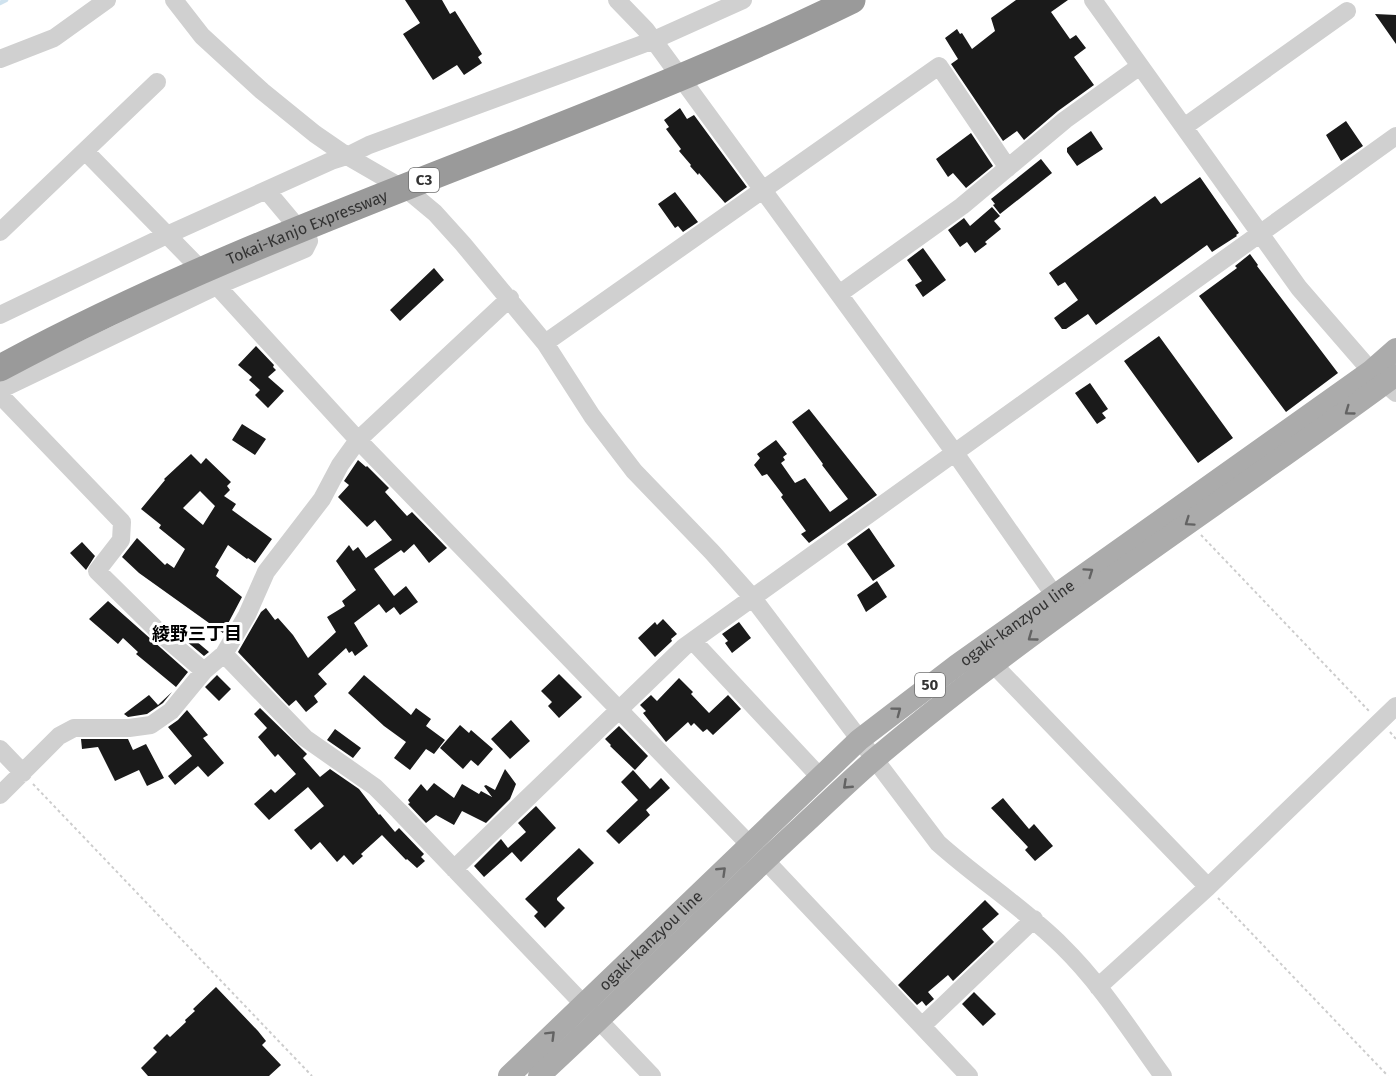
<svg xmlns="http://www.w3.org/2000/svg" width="1396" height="1076" font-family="'Fira Sans','Noto Sans JP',sans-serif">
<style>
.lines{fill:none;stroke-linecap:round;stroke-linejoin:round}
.stream{stroke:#cfe2ee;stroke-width:4.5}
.building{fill:#1a1a1a;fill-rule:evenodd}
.path{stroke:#cdcdcd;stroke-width:2;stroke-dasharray:3 3;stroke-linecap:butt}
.minor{stroke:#d0d0d0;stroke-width:18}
.major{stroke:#ababab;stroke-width:22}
.highway{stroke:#9a9a9a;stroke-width:27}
.oneway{stroke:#636363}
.labels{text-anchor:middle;stroke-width:6;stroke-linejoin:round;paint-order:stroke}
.shield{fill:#fff;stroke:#707070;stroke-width:1.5}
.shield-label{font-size:15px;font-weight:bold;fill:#333}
.street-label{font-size:16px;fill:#333;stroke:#fff}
.neighbourhood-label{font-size:18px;font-weight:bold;fill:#000;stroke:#fff}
</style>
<rect width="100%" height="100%" fill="#fff"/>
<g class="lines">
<path class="stream" d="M0,3L6,0"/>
</g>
<path class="building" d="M405,0H442L450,14L455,11L482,54L478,57L482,63L464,75L457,65L433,80L403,34L420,23Z
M1016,0H1068L1051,12L1070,39L1076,35L1086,48L1074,57L1094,85L1058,111L1024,140L1017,131L1003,141L951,64L958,59L945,38L957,29L960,34L962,33L972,49L995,31L991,18Z
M1375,14L1396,15V44Z
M680,108L687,119L694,115L747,187L725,203L699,173L698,175L690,166L691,165L679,151L681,149L666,129L669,127L664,120Z
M1346,121L1363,146L1341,161L1326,135Z
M1091,131L1103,149L1077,166L1067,152V148Z
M971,133L993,166L966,188L953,173L948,177L936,159Z
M1041,159L1052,173L1000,214L993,205L995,204L991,199Z
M1200,177L1239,233L1236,235L1237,236L1212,252L1207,245L1096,325L1088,314L1066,329H1062L1054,318L1078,300L1065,282L1058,286L1049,273L1155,196L1161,204Z
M675,192L698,222L683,232L678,226L675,228L658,204Z
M992,207L1000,216L994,221L1001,229L985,242L987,244L975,253L967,242L960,247L948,230L964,218L970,226Z
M923,248L946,280L923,297L915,285L922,281L907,260Z
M1250,254L1258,265L1257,266L1338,373L1286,412L1199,296L1237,268L1235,266Z
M434,268L444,280L400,321L390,310Z
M1159,336L1233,438L1198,463L1124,361Z
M256,346L274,365L273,367L276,370L268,377L284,391L268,408L255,395L260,390L249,380L252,377L238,365Z
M1090,383L1108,409L1102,413L1106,418L1097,424L1075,393Z
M809,409L877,495L809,543L801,534L806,531L781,497L783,495L767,474L762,476L754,465L760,458L757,454L776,440L787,454L783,457L785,460L781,463L795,483L805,478L830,512L848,499L822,465L823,464L792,422Z
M242,424L266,439L255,455L232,440Z
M191,454L201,464L206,458L231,482L227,486L230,490L224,496L236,504L232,510L272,539L255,563L248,558L247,559L228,545L215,567L219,570L216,576L242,597L223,633L139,573L122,557L137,538L165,565L167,563L174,568L185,549L159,528L161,525L141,509L165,480L164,479ZM200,491L215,506L203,525L183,508Z
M358,460L366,467L367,466L389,488L385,492L407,516L412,512L447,548L429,563L414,544L404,553L401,550L374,569L394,596L406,586L418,602L400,615L394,607L386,613L379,604L354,623L368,646L355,656L352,651L349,653L346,648L318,674L327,684L314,696L318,702L306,712L296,700L289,706L238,652L261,612L266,608L275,620L278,618L293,635L308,658L336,632L327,617L345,606L342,601L356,590L336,561L349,545L353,551L358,547L366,558L392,540L375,520L367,527L338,497L349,485L344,481Z
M869,528L895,566L873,581L847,544Z
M82,542L95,556L86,570L70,553Z
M877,581L887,597L866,612L857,595Z
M108,601L188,672L176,687L136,654L138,652L123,638L118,644L89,619Z
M663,619L677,634L671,639L672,641L655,657L638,638L655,622L657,625Z
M739,622L751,638L732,653L725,643L728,641L722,634Z
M183,630L209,652L204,656L179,635Z
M559,674L582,697L559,718L548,706L552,702L541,691Z
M217,675L231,689L219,701L205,687Z
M364,675L411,715L416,708L431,719L426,726L445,740L434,754L426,749L410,770L394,758L406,742L384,726L348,693Z
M679,678L693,692L691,694L709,713L728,695L741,709L713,735L707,729L703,732L694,723L691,726L688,722L666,742L643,713L646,711L640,705L651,695L657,701Z
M172,692L163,703L147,714L128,717L124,714L149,695L158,705Z
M260,708L305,752L307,754L303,758L320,777L330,769L359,789L379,815L380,814L395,832L399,828L424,854L421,857L425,861L417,868L407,859L406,860L382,835L361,854L363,856L353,865L344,855L337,862L320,842L311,850L294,830L324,806L308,787L269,820L254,804L271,789L275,793L296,774L278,754L275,757L258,737L267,728L254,714Z
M187,710L208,735L203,738L224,763L208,777L198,766L175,785L168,776L192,756L168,727L178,720Z
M511,720L530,741L510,759L491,739Z
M460,725L469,733L471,730L493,749L478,766L471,760L463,769L440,748Z
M619,726L648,756L635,770L610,746L611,745L605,739Z
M335,729L361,748L353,758L327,740Z
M81,739H128L133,750L146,744L164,778L147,786L139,770L115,781L98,747L82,749Z
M505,769L516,784L510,799L486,823L462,811L454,825L436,815L426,823L408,804L410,803L408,800L421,784L427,791L434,783L454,798L462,784L479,794L481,791L492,797L484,786L486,785L495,790Z
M633,770L650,789L661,778L670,788L646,810L650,815L619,844L606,831L638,800L621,782Z
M1003,798L1029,829L1034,824L1053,846L1035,861L1025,850L1028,847L991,808Z
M536,806L556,828L521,862L512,852L484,877L474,866L501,839L508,848L526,832L518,823Z
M579,848L594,863L557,898V900L565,908L545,928L534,916L538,912L525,899Z
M985,900L999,914L982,929L994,942L953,981L948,975L928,992L934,999L926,1006L922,1001L917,1005L898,985Z
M216,987L258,1031L266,1041L262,1045L281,1065L269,1076H148L141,1068L157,1052L153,1048L167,1034L170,1037L186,1022L185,1020L195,1011L193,1009Z
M974,992L996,1014L983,1026L962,1004Z"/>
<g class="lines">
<path class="path" d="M1201,535L1369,711
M1390,732L1396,739
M33,784L312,1076
M1218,898L1388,1076"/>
<path class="minor" d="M174,0L202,36L262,91L315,134L347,156L411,193L435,213L463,244L545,343L592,416L634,471L712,552L752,597L938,843C978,879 1024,908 1062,946C1101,984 1131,1032 1163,1076
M617,0L646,30L955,453L1055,596
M1093,0L1299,288L1371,371L1396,393
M0,59L54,38L107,0
M1184,127L1347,11
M85,151L217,286L358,440L749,844
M0,232L157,82
M839,294L962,206L1065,120L1140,66
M0,315L167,235L331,161L347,156L369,145L654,40L743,0
M545,343L939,66L1008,168
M0,390L217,286L305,249L309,241L267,191
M0,395L122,522L121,540L97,571L162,635L204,671
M693,641L820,777
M224,654L305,738L375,787L399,811L652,1076
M994,665L1208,887
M0,749L23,773
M0,795L59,736L74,728H129L151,725L171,711L204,671L224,654L247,615L266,572L322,499L340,465L358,440L510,298
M765,860L969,1076
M454,869L684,647L1396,136
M1098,987L1208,887L1396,706
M922,1026L1034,919"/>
<g class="major">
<path id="s1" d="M509,1076L859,740L957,665L1371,371L1396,349"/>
<path d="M539,1076C628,994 713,908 802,826C826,804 850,780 876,758C1039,620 1223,503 1396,375"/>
</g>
<path class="highway" id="s2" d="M0,368C273,220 574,136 852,0"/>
</g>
<defs><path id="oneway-chevron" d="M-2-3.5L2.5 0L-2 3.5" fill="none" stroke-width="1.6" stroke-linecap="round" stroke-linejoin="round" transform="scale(1.5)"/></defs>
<g class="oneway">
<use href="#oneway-chevron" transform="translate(1349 411) rotate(144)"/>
<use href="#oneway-chevron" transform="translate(1189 522) rotate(145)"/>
<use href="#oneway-chevron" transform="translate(1089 572) rotate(-35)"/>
<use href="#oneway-chevron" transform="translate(1032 637) rotate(144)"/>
<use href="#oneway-chevron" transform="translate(897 711) rotate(-37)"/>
<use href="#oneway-chevron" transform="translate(847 785) rotate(137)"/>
<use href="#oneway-chevron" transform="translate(722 871) rotate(-44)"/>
<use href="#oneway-chevron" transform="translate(551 1035) rotate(-45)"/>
</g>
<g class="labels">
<g class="shield">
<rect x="409" y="168" width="30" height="24" rx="4.5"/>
<rect x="915" y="673" width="30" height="24" rx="4.5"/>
</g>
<g class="shield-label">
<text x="424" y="185">C3</text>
<text x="930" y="690">50</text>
</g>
<g class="street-label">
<text dy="6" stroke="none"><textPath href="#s2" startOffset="338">Tokai-Kanjo Expressway</textPath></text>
<text dy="6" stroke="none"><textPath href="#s1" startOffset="682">ogaki-kanzyou line</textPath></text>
<text dy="6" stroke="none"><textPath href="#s1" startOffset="196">ogaki-kanzyou line</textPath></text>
</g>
<g class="neighbourhood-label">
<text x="197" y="640">綾野三丁目</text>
</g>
</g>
</svg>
